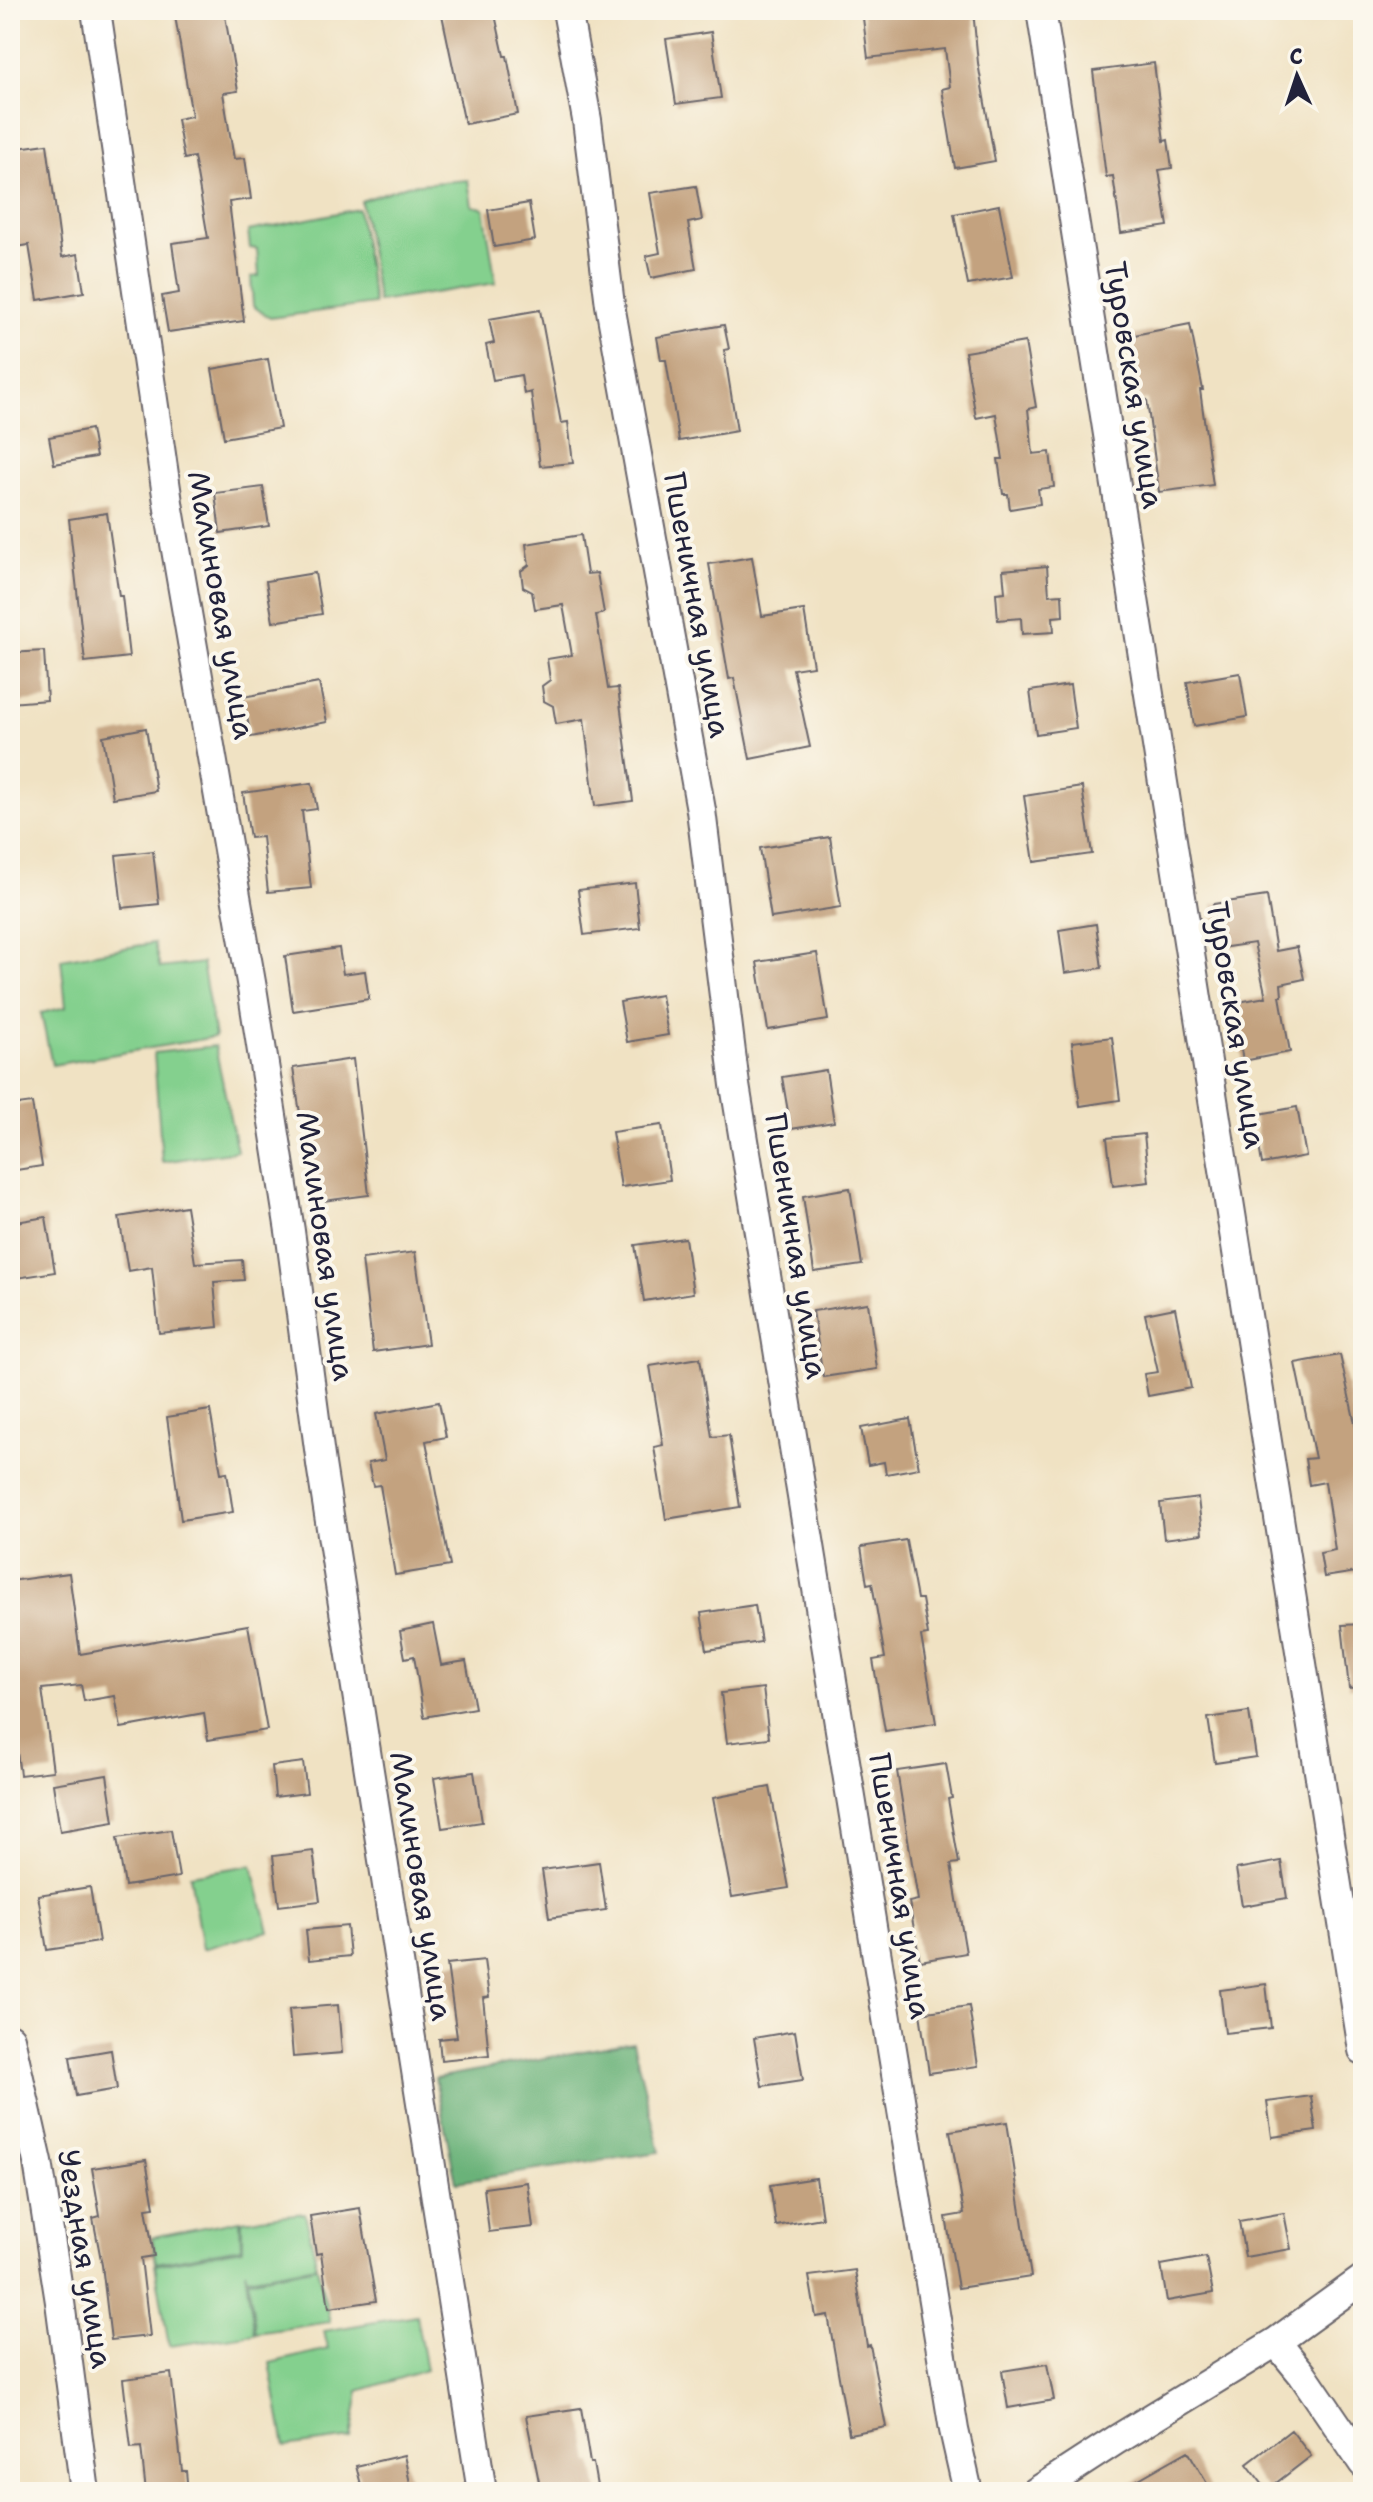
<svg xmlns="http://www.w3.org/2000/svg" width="1373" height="2502" font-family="'Shantell Sans',sans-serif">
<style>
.green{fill:#84d08e;stroke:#537964;stroke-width:2}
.forest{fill:#6bb279;stroke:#466a5a;stroke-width:2}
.building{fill:#c3a27f}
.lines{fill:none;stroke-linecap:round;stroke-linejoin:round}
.minor-casing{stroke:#6a656b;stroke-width:32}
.minor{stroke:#fff;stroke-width:28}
.labels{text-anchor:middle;stroke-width:8;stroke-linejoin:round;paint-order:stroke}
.street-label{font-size:30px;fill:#22223b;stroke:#fbf7ec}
</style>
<rect width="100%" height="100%" fill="#fbf7ec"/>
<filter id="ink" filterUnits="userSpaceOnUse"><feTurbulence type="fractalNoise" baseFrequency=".0125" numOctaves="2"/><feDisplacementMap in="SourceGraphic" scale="16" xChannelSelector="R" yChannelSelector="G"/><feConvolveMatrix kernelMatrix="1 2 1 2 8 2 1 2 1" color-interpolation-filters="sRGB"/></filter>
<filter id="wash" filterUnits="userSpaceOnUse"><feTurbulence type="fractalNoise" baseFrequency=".006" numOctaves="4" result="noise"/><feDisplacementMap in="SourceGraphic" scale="32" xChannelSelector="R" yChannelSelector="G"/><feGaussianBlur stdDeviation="1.8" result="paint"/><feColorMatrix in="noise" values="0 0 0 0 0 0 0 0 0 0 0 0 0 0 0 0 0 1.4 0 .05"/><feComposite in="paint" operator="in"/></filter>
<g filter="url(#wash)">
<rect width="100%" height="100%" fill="#f0e2c3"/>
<path class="green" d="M468,180L472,206L484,208L496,283L378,302L361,201L407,185Z
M358,209L374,304L270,318L253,306L251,277L259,276L257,249L250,248L248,231Z
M154,943L160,968L202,963L215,1037L52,1065L41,1013L66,1007L61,959Z
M215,1046L237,1151L162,1162L154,1053Z
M252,1865L269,1931L202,1949L190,1875Z
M305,2213L317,2266L247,2278L245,2271L255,2334L169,2346L155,2265L242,2249V2220Z
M240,2220L241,2248L156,2263L152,2237Z
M317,2267L330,2322L256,2333L248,2280Z
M416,2315L426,2370L359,2391L351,2438L285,2447L270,2363L328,2349L324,2331Z"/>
<path class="forest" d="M633,2042L660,2152L456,2182L435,2078Z"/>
<g id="blocks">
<path class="building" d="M174,10H224L238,91L223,93L234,159L245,158L251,199L229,202L244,321L168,332L162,296L179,293L172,243L208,238L194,157L184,159L177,119L192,116Z
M441,10H494L504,56H507L518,114L465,124Z
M862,10H973L978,63L995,161L955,168L942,89L950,87L945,49L868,58Z
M711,32L721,98L676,104L666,39Z
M1154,63L1164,141L1168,140L1172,168L1159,170L1168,226L1121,233L1113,176L1106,177L1093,71Z
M47,144L62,257L78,254L84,292L38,300L29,245L16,247L10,200V149Z
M696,186L702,220L688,223L696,269L651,278L646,256L660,253L650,193Z
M529,203L535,240L494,247L488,210Z
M999,205L1013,277L968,285L954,214Z
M540,310L561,423L568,422L573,463L540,466L531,392L524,394L521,375L493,380L486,345L494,343L489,319Z
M1190,324L1203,390H1200L1213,485L1159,492L1147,400L1141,401L1129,336Z
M724,325L729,349L724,350L737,431L679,441L666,360H661L657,337Z
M1025,342L1036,407L1028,409L1033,454L1050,452L1054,487L1038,489L1040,504L1010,509L1008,494H1003L998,459H1003L996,414L976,418L965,352Z
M268,359L280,428L224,438L212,369Z
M91,429L96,457L54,464L49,437Z
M263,487L269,526L220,533L215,493Z
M107,513L119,596H122L129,657L85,662L69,519Z
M581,535L587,574L597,573L604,613L596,615L608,689L618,688L633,801L595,806L584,719L556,724L553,706L544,701L542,686L550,680L547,659L572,655L563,605L535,609L532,592L523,587L521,571L529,565L526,544Z
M752,557L762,616L804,610L813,666L793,669L810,747L750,759L734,678L729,679L709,564Z
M1047,566L1049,595L1062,594L1063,616L1053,617L1054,632L1022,634L1021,618L998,620L996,593L1005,592L1003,570Z
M315,573L322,614L273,622L266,581Z
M44,651L47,700L10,703V653Z
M1240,673L1247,717L1194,726L1187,682Z
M319,683L327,722L251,737L243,697Z
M1070,685L1076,728L1036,734L1030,691Z
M146,728L156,791L113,798L103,736Z
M312,783L317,809L302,811L311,888L268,892L262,837L250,838L243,793Z
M1082,787L1092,854L1034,862L1024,796Z
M830,837L841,907L771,918L760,848Z
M153,851L159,904L122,908L116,855Z
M635,883L640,928L584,935L578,890Z
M1267,896L1276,951L1297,947L1304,979L1281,984L1282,996H1280L1290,1052L1243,1061L1233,1003L1266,997L1254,943L1220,948L1213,904Z
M1096,924L1102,968L1065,973L1059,930Z
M339,948L343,974L365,971L369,999L293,1011L285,956Z
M817,953L828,1020L768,1030L757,962Z
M661,995L668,1035L627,1042L620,1002Z
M1112,1037L1120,1100L1080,1106L1072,1042Z
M353,1059L369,1195L316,1202L305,1120H301L293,1068Z
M826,1070L834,1122L791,1129L782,1077Z
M32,1103L42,1166L10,1171V1106Z
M1297,1107L1306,1156L1262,1164L1254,1115Z
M662,1125L670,1180L621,1187L612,1132Z
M1144,1134L1149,1182L1113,1186L1107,1138Z
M850,1188L862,1265L814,1272L803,1196Z
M186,1206L195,1263L242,1260L244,1280L214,1282L218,1327L159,1333L152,1267L128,1271L119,1217Z
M46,1217L55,1272L10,1279V1223Z
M685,1238L693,1293L644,1301L635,1245Z
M415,1252L428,1344L373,1352L362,1259Z
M868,1303L877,1369L823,1377L813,1311Z
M1175,1308L1191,1388L1148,1396L1144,1374L1158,1372L1145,1314Z
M1340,1355L1358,1437L1356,1438L1363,1488V1571L1324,1577L1320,1553L1335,1550L1325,1482L1309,1485L1305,1459L1315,1458L1295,1363Z
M700,1358L712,1437L729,1435L740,1507L666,1519L654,1447L663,1445L650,1366Z
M439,1402L446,1437L426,1441L450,1566L395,1575L380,1485L373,1486L368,1463L385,1460L376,1414Z
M210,1410L221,1473L227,1472L233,1512L181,1520L167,1417Z
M910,1419L919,1468L886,1474L884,1462L868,1465L861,1428Z
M1198,1498L1202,1534L1164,1539L1160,1503Z
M906,1540L917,1599H922L928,1635L921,1636L936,1723L885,1731L873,1660L885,1658L872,1583L867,1584L861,1547Z
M69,1573L80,1654L248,1625L267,1730L208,1740L204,1713L121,1728L115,1696L84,1701L81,1685L42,1689L53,1771L20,1775L10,1698V1581Z
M755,1605L761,1642L707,1650L701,1613Z
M433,1624L441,1665L466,1661L475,1708L424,1717L414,1656L405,1658L400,1631Z
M1363,1624V1687L1349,1688L1342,1625Z
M763,1688L769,1738L727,1743L721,1693Z
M1249,1712L1256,1757L1215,1763L1208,1718Z
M303,1762L307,1793L275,1797L272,1766Z
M946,1764L952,1798L948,1799L959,1863L951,1864L966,1953L920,1961L909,1902L918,1900L897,1771Z
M474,1772L482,1822L442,1828L434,1778Z
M107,1775L114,1822L60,1831L53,1784Z
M770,1787L789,1888L732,1897L713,1798Z
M171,1830L179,1877L125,1886L117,1838Z
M313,1851L320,1901L279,1906L273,1856Z
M1281,1861L1287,1898L1242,1906L1236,1869Z
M599,1862L606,1910L549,1918L542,1870Z
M90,1887L99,1942L47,1950L38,1895Z
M347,1926L350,1956L309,1960L306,1930Z
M484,1960L489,1997L483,1998L489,2055L441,2060L439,2039L457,2037L447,1964Z
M1266,1984L1271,2028L1225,2033L1220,1990Z
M338,2005L342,2053L293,2057L289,2009Z
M969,2006L978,2066L929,2073L920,2013Z
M795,2031L803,2080L762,2086L754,2038Z
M111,2050L117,2089L76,2096L70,2057Z
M1311,2096L1316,2131L1272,2137L1267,2102Z
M1007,2122L1031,2277L958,2288L946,2217L964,2214L950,2131Z
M146,2160L154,2207L146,2208L154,2256L141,2258L150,2336L111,2340L102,2265L93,2218L100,2216L92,2168Z
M816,2178L822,2218L776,2226L770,2185Z
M527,2182L533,2227L489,2232L484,2188Z
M360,2208L376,2301L329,2308L321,2253L316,2254L310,2216Z
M1284,2213L1291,2249L1245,2257L1239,2221Z
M1206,2257L1213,2293L1167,2301L1161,2265Z
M855,2270L867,2346L870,2345L886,2427L849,2434L828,2315L816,2317L809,2276Z
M1047,2364L1054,2400L1008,2408L1002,2371Z
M171,2373L182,2471H186L188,2492H146L141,2447L131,2448L123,2379Z
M581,2408L590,2463H593L598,2492H541L526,2416Z
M1291,2430L1311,2456L1267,2490L1247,2464Z
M1188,2451L1212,2492H1116Z
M404,2455L411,2488L393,2492H363L356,2466Z"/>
</g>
</g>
<g filter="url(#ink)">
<use href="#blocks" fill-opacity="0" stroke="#6a656b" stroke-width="2"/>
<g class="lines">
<g class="minor-casing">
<path id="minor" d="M96,10L169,509L253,994L290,1231L321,1464L482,2492
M567,10L587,120L610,305L701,810L735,1085L954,2430L968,2492
M1041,10L1363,2050
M10,2038L38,2162L60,2302L85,2492
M1276,2342L1303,2375L1363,2463
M1036,2492L1116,2440L1276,2342L1363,2279"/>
</g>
<use href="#minor" class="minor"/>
</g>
</g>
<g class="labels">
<g class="street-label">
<text transform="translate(1134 385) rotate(81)" y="10">Туровская улица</text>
<text transform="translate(221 605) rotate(80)" y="10">Малиновая улица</text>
<text transform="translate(697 605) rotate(80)" y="10">Пшеничная улица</text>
<text transform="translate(1236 1025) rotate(81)" y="10">Туровская улица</text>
<text transform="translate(325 1246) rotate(82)" y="10">Малиновая улица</text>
<text transform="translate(796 1246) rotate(81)" y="10">Пшеничная улица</text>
<text transform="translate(421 1886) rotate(81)" y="10">Малиновая улица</text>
<text transform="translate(900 1886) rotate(81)" y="10">Пшеничная улица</text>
<text transform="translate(85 2259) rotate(81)" y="10">Уездная улица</text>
</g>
</g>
<rect width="1373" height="2502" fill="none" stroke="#fbf7ec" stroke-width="40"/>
<g transform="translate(1297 76) rotate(357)" stroke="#fbf7ec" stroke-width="6" paint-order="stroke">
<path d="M0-6L14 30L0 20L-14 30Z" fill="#22223b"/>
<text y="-12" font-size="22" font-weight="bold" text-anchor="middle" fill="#22223b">С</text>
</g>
</svg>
